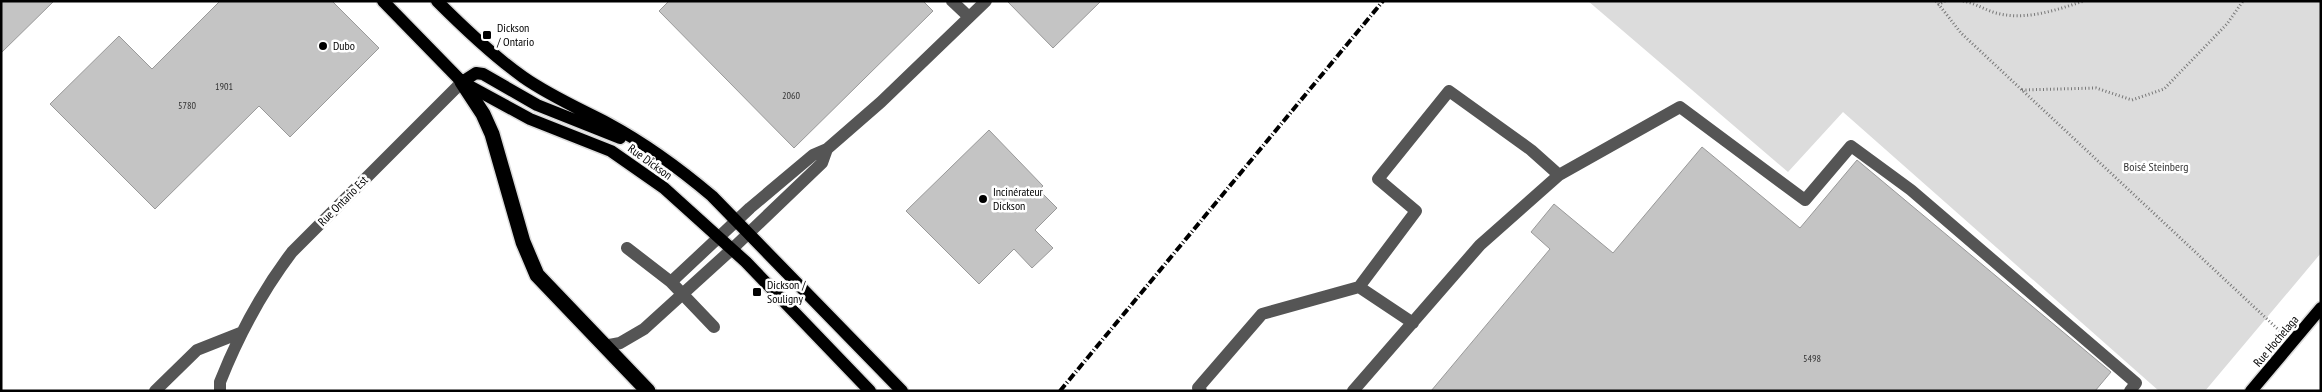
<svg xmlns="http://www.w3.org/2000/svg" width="2322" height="392" font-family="'PT Sans Narrow',sans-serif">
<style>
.green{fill:#dcdcdc}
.building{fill:#c4c4c4;stroke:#999}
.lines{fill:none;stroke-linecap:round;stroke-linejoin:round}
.major-casing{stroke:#dbdbdb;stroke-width:15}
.highway-casing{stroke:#dbdbdb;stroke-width:18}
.path{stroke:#777;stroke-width:3;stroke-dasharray:1 2.5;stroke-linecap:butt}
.minor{stroke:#555;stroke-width:12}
.major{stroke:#000;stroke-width:12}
.highway{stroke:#000;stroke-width:15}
.rail{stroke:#000;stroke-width:4;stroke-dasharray:8 2.5 1 2.5;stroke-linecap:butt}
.poi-dot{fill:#000;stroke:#fff;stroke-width:2}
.labels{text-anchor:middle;stroke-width:5;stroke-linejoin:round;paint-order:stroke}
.number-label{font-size:10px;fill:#313131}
.poi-label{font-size:12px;fill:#000;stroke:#fff;text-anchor:start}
.street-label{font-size:12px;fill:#000;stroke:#fff}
.park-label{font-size:12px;fill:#333;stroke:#fff}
</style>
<rect width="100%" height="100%" fill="#fff"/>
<path class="green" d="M1588,1H2321V253L2205,391H2159L1843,112L1788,172Z"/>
<path class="building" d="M1,1H54L1,53Z
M220,1H332L379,48L290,137L259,106L155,209L50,104L119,36L152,69Z
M669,1H923L933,11L794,148L659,11Z
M1007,1H1101L1053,48Z
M989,130L1043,186L1039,190L1057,208L1035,230L1053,248L1032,268L1014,249L979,284L906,211Z
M1702,147L1800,228L1857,160L2111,372L2095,391H1431L1550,249L1531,232L1554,204L1613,253Z"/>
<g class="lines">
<g class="major-casing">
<path id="major" d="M383,1L462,82L530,119L611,151L664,188L746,262L870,391
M437,1C464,28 492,55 523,77C550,96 580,109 609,124C646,144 680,169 712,196L902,391
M462,82L476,73L483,74L537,105L620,138
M2251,391L2321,308"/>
</g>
<g class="highway-casing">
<path id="highway" d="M462,82L483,114L492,134L523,242L537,275L648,391"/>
</g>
<path class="path" d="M1936,1L1961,33L2283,334
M1963,1C1975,3 1985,10 1996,13C2026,21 2056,10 2084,1
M1938,5L1945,1
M2022,90L2096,88L2132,100L2164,89L2227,24L2243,1"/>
<path class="minor" d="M952,1L969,17
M627,248L671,282L714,327
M671,282L750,208L813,155L827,149L881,102L986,1
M1359,287L1413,323
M604,346L620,343L644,329L731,250L822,163L827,149
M155,391L197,350L240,333
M220,391V382C239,334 261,293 292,252L462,82
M1201,391L1198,388L1262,314L1359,287L1416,211L1378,179L1449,91L1531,150L1559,175
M1353,391L1480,245L1559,175L1680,107L1805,200L1851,146L1911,190L2136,383L2130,391"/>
<use href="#major" class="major"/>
<use href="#highway" class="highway"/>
<path class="rail" d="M1060,391L1383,1"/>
</g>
<g class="poi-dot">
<rect x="482" y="30" width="10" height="10" rx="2.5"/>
<circle cx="323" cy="46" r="5"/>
<circle cx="983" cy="199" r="5"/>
<rect x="752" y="287" width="10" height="10" rx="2.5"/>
</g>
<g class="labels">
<g class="number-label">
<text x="224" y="90">1901</text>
<text x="791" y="99">2060</text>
<text x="187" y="109">5780</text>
<text x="1812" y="362">5498</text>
</g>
<g class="poi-label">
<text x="497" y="32">Dickson<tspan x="497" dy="14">/ Ontario</tspan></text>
<text x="333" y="50">Dubo</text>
<text x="993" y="196">Incinérateur<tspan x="993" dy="14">Dickson</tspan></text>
<text x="767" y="289">Dickson /<tspan x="767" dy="14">Souligny</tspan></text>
</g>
<g class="street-label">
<text transform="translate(650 162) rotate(36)" y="4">Rue Dickson</text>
<text transform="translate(343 201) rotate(-45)" y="4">Rue Ontario Est</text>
<text transform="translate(2276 341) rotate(-50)" y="4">Rue Hochelaga</text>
</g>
<g class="park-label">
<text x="2156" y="171">Boisé Steinberg</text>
</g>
</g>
<rect width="2322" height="392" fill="none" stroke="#000000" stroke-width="5"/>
</svg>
